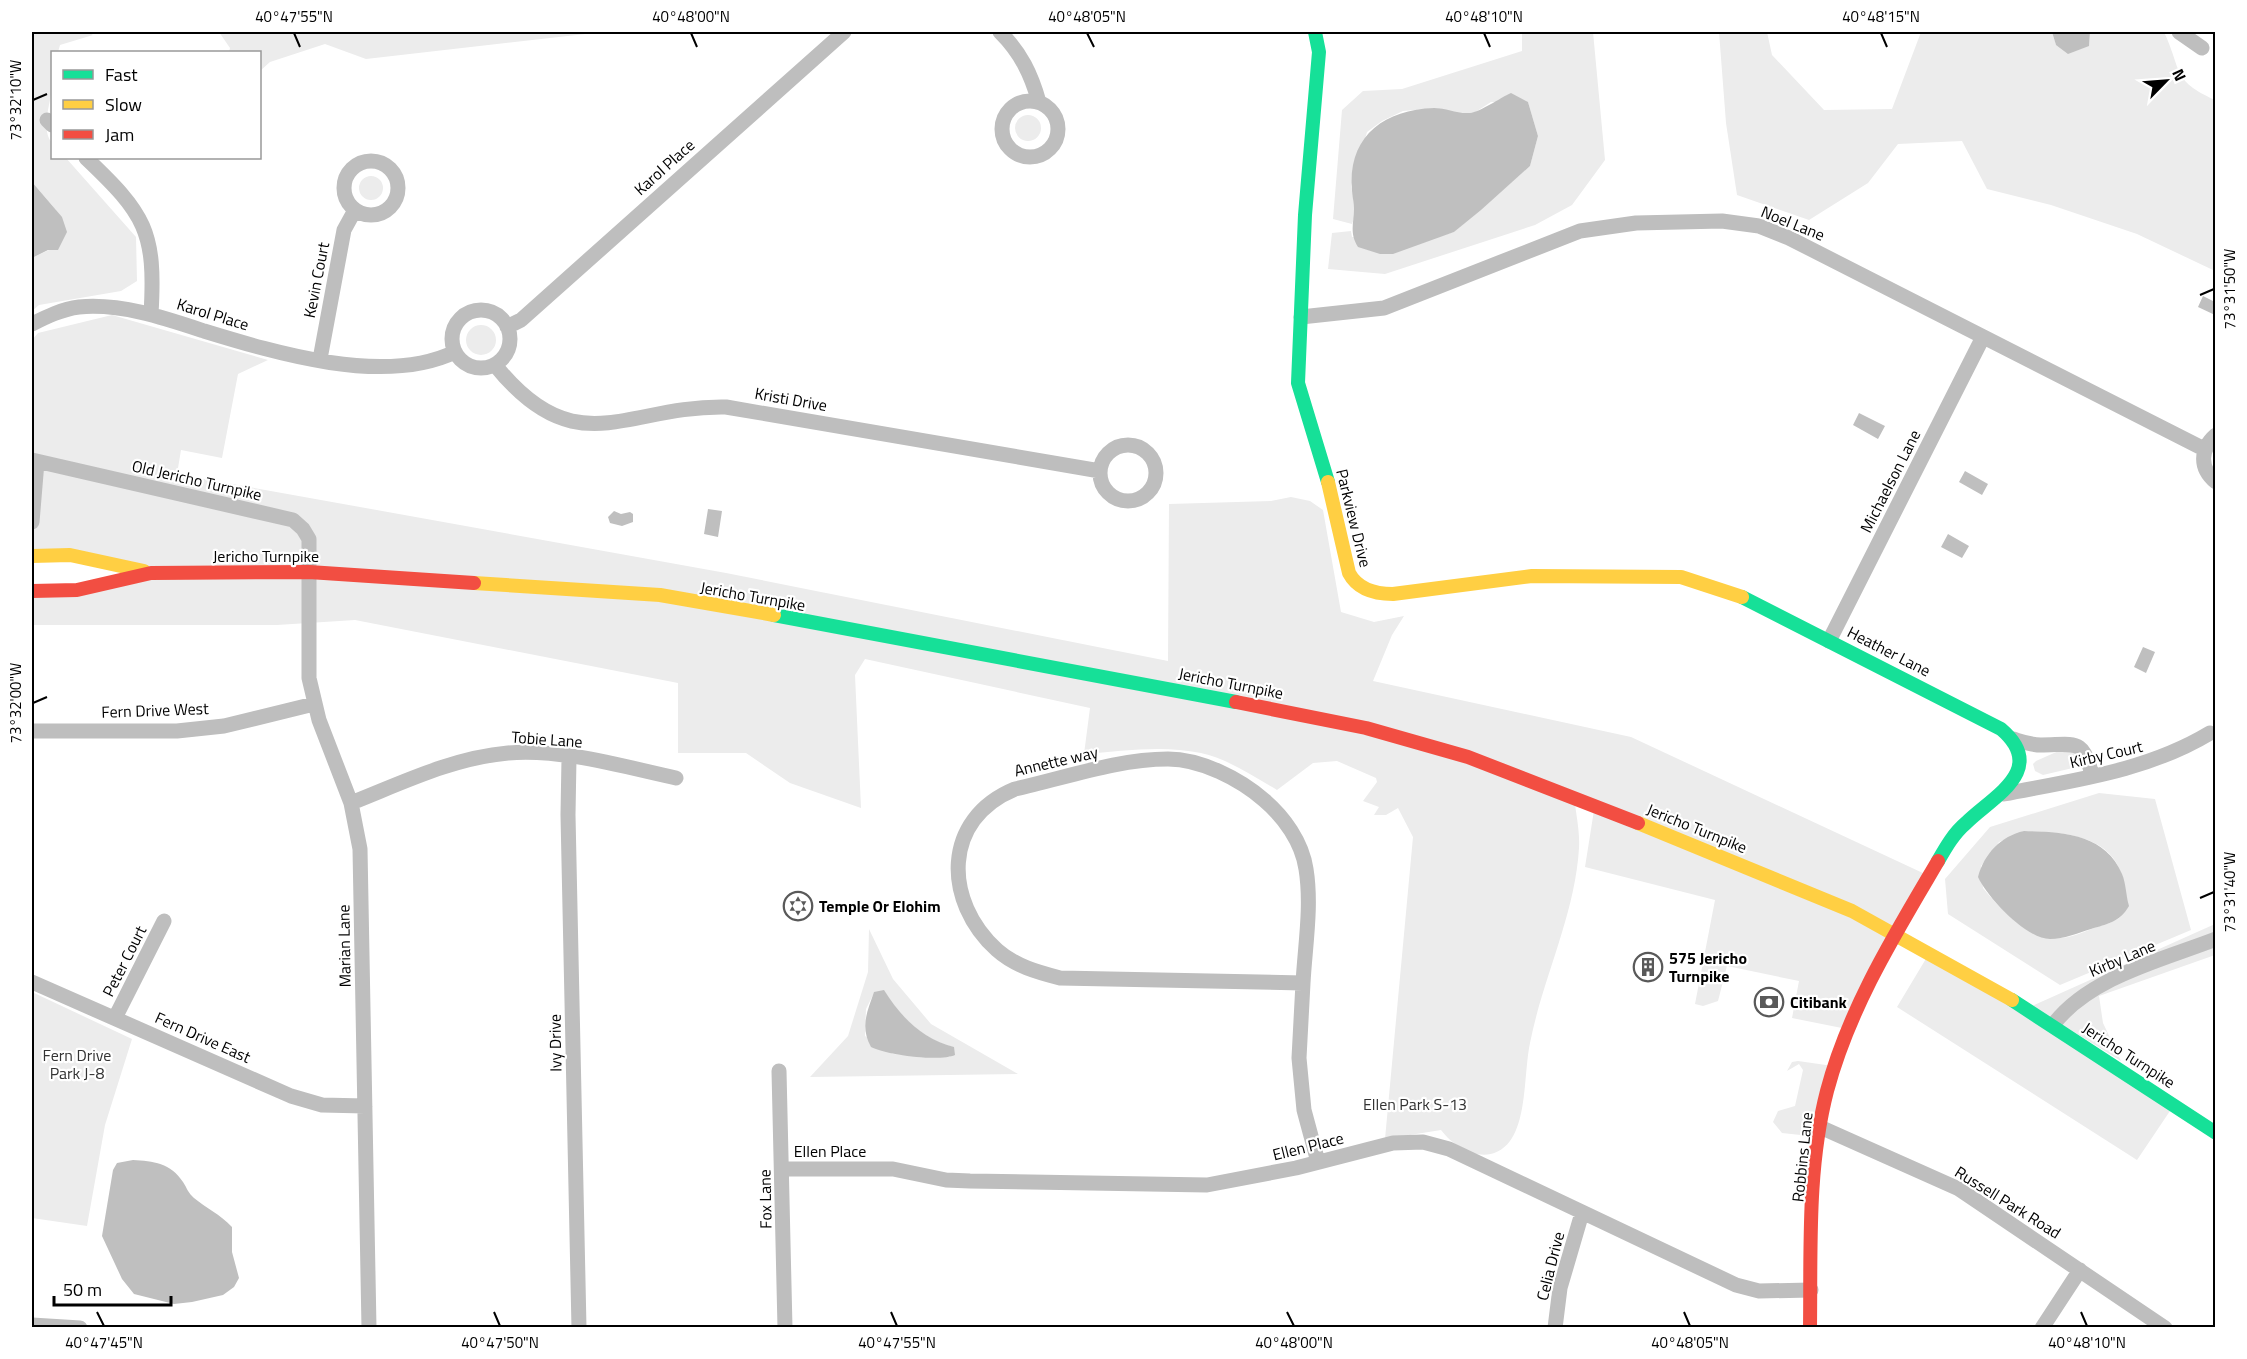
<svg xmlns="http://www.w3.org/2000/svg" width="2247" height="1359" font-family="'Titillium Web',sans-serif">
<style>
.green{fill:#ececec;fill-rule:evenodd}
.water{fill:#bfbfbf}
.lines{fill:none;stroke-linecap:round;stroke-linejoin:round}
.street{stroke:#bebebe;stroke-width:15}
.fast{stroke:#16e098;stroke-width:14}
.slow{stroke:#ffcf43;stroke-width:14}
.jam{stroke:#f24e42;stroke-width:14}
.ticks{fill:none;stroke:#000;stroke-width:2}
.labels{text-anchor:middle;stroke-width:4.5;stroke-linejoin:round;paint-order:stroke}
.street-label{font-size:16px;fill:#000;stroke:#fff}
.poi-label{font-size:16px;font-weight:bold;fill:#000;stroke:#fff;text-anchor:start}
.park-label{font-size:16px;fill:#333;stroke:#fff}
.neatline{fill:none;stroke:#000;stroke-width:2}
.ticks-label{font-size:15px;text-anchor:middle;fill:#000}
</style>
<rect width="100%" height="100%" fill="#fff"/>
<path class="green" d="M32,32H88L93,35L60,45L58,52H52C52,64 53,75 52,86C51,104 40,128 52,143V158H66L136,237L137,281L121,291L39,305L32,311V258L49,250L56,210L32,182Z
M219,32H603L366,59L325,44L270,62L260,71V52H229L230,48Z
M1522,32H1593L1605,160L1572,205L1535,225L1385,274L1328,269L1332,233L1351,231L1352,237L1425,241L1454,232L1530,166L1538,136L1528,102H1491L1474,113L1454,114L1437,108L1403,111L1382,121L1367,132L1351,186L1356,213L1352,224L1333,219L1342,110L1363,91L1402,89L1522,51Z
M1719,32H1767L1772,55L1824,110L1892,109L1921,32H2052L2056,45L2089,46L2090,32H2164C2182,70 2171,80 2215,100L2213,270L2137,234L2051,205L1987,189L1962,141L1898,144L1868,183L1809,220L1737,195L1726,123Z
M1015 128a13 13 0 1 1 26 0a13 13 0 1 1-26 0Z
M359 188a12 12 0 1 1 24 0a12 12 0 1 1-24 0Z
M112,315L268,360L238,374L222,458L181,450L177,474L726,573L1168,661L1169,504L1271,501L1291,497L1310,501L1323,510L1341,612L1374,622L1404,616L1392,635L1373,681L1631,737L1925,874L1847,1029L1792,1018L1799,981L1727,966L1718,1001L1703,1006L1695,1004L1715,900L1585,867L1595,804L1574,797C1576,814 1580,831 1579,848C1575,915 1543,977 1530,1043C1524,1071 1527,1118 1510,1141C1490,1167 1458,1152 1441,1130L1385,1139L1413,837L1398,808L1386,815H1374L1379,807L1363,801L1377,782L1376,778L1337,761L1313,763L1277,790C1253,776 1228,759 1201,753C1162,745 1123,751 1084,754L1090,708L865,659L855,675L861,808L790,783L746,753H678V683L355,620L277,625H32V596L150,573L32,554V340L38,333Z
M466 340a15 15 0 1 1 30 0a15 15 0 1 1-30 0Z
M2063,749H2070L2080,759L2077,767L2043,775L2035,771L2033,764L2036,761Z
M2099,793L2155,799L2191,930L2060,985L1948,914L1945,879L1990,827ZM2024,831C2065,832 2119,835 2124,887C2125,894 2130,903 2127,909C2122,920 2107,924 2097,927C2086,931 2073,937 2061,938C2029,940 2002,911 1983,888L1981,866L1999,842Z
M2215,924V955L2099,996L2103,1023L2121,1061L2032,1006Z
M869,929L893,979L931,1024L1018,1074L810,1077L848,1036L868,972ZM884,991C901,1017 922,1039 953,1047L950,1057L893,1054L865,1036L866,1009L874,993Z
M1930,952L2174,1105L2137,1160L1897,1007Z
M32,992L132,1039L105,1125L87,1226L32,1218Z
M1798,1061L1833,1066L1819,1137L1782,1133L1773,1122L1778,1111L1795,1106L1803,1070L1799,1064L1787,1071L1792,1062Z"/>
<path class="water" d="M2052,32H2090L2089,46L2068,54L2056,45Z
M1511,93L1528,102L1538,136L1530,166L1481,210L1454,232L1393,254H1380L1358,247C1347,229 1357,219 1353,199C1344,141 1379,110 1434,108C1446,108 1457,114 1470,113C1480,112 1500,98 1511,93Z
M32,182L62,217L67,232L58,250H48L32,258Z
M2203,296L2215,302V315L2198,307Z
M1859,413L1885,426L1878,439L1853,425Z
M1965,471L1988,484L1982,495L1959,482Z
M708,509L722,511L718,537L704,534Z
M614,511L621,514L630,512L633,514V522L622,526L610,523L608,517Z
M1948,534L1969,546L1962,558L1941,547Z
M2143,647L2155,652L2146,673L2134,667Z
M2024,831C2061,832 2105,833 2122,874C2126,883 2126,896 2129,906C2120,922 2107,924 2091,929C2078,933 2064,939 2050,939C2026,939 1987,897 1978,877C1984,854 2001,836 2024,831Z
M884,990C901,1017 922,1039 954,1047L955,1055C940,1062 886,1055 871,1047C860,1027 867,1012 874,992Z
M133,1160C153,1161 171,1163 183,1182C187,1188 188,1193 194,1198C206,1208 220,1214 232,1227V1252L239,1278L234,1287L223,1295L192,1302L174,1304L134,1294L122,1279L102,1236L113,1170L117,1163Z"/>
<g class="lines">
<path class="street" d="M1000,32C1021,53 1031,74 1039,102
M2179,32L2202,48
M1002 129a28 28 0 1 1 56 0a28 28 0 1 1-56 0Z
M47,120L52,125
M86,158C145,214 156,231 151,314
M344 188a27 27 0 1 1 54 0a27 27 0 1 1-54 0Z
M452 339a29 29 0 1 1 58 0a29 29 0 1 1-58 0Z
M1301,317L1384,308L1580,231L1636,223L1722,221L1759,226L1789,238L2204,449
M32,324C46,317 62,309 79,307C121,303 165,318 204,331C276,353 384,386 455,352
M507,327L521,320L844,32
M320,359L344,230L355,210
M495,365C576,466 626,405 726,407L1100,471
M2216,435C2200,449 2199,468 2216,482
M1100 473a28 28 0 1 1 56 0a28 28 0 1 1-56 0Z
M32,460L293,520L303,529L309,539V678L319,720L351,803L360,849L369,1328
M32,522L37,462
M1829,641L1983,337
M32,731H177L224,726L314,704
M2013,739C2023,742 2031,745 2041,745C2074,745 2084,737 2092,776
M569,758L568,815L579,1328
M2004,794C2075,780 2147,771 2210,733
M351,803C402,783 452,758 508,753C560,748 625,767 676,778
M32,982L291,1096L322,1105L365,1106
M1303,983C1305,946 1312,906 1306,869C1302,842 1284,817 1264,800C1240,779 1201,759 1168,759C1117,759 1065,778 1015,789C942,819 943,901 997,950C1015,966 1037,972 1060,978L1303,983L1299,1058L1304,1110L1318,1162
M115,1018L164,921
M2053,1025C2089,977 2162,960 2216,939
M779,1071L785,1328
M1820,1127L1959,1189L2165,1328
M783,1169H893L946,1180L970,1181L1207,1185L1296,1168L1393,1143L1423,1142L1449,1149L1736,1285L1759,1291L1811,1290
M32,1325L80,1328
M1555,1328L1560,1288L1582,1213
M2042,1328L2080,1270"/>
<path class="fast" d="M1315,32L1319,52L1305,215L1298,383L1328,482
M1742,597L2001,729C2049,770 1992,797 1966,823C1954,833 1946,847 1938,861
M774,615L1236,702
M2012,1000L2216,1133"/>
<path class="slow" d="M1328,482L1349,573C1358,590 1375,594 1393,594L1532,576L1681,577L1742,597
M32,556L70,555L144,571
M474,583L660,595L774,615
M1638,823L1852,911L2012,1000"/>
<path class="jam" d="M32,591L77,590L151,573L309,572L474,583
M1236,702L1366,728L1468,757L1638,823
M1810,1328C1811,1250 1807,1168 1827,1091C1849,1008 1895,934 1938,861"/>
</g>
<path class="ticks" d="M294,33L300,47M691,33L697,47M1087,33L1094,47M1484,33L1490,47M1881,33L1887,47M33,100L47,94M2200,295L2214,289M33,703L47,697M2200,898L2214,892M97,1312L104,1326M494,1312L500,1326M891,1312L897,1326M1287,1312L1294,1326M1684,1312L1690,1326M2081,1312L2087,1326"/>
<defs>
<g id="synagogue-ring" transform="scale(1.5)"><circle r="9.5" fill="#fff" stroke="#595959" stroke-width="1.5"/><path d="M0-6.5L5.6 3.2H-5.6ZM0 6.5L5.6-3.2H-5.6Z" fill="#595959"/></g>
<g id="building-ring" transform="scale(1.5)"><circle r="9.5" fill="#fff" stroke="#595959" stroke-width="1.5"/><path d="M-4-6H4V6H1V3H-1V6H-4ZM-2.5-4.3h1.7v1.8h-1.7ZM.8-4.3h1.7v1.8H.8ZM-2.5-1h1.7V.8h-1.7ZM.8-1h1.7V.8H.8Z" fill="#595959"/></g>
<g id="bank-ring" transform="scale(1.5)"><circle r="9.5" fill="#fff" stroke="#595959" stroke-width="1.5"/><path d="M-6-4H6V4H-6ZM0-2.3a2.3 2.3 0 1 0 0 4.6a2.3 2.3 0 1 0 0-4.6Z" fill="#595959"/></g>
</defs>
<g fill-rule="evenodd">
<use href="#synagogue-ring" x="798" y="906"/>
<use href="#building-ring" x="1648" y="967"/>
<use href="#bank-ring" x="1769" y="1002"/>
</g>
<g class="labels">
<g class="street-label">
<text transform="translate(664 167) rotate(-42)" y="6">Karol Place</text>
<text transform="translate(1793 223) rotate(22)" y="6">Noel Lane</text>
<text transform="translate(316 280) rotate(-79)" y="6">Kevin Court</text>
<text transform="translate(213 314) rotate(17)" y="6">Karol Place</text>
<text transform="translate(791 399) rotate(10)" y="6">Kristi Drive</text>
<text transform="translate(197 480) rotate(13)" y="6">Old Jericho Turnpike</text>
<text transform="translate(1890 481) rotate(-63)" y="6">Michaelson Lane</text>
<text transform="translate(1354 518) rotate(76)" y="6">Parkview Drive</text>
<text x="266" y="562">Jericho Turnpike</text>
<text transform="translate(753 596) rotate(10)" y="6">Jericho Turnpike</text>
<text transform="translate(1889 651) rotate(27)" y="6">Heather Lane</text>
<text transform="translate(1231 683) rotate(11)" y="6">Jericho Turnpike</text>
<text transform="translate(155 710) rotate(-2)" y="6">Fern Drive West</text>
<text transform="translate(547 739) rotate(4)" y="6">Tobie Lane</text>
<text transform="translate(2106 754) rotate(-13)" y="6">Kirby Court</text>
<text transform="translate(1056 761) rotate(-13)" y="6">Annette way</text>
<text transform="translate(1697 828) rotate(22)" y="6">Jericho Turnpike</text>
<text transform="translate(344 946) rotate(-91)" y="6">Marian Lane</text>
<text transform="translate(2122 958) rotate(-23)" y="6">Kirby Lane</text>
<text transform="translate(124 961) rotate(-63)" y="6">Peter Court</text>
<text transform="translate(203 1037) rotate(24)" y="6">Fern Drive East</text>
<text transform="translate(555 1043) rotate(-91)" y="6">Ivy Drive</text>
<text transform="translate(2129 1055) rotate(33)" y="6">Jericho Turnpike</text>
<text transform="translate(1308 1146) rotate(-14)" y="6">Ellen Place</text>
<text x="830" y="1157">Ellen Place</text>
<text transform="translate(1802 1157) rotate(-84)" y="6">Robbins Lane</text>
<text transform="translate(765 1199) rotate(-91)" y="6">Fox Lane</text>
<text transform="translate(2008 1202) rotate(32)" y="6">Russell Park Road</text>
<text transform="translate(1550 1266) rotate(-76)" y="6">Celia Drive</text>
</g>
<g class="poi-label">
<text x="819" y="912">Temple Or Elohim</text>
<text x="1669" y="964">575 Jericho<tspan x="1669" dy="18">Turnpike</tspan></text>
<text x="1790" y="1008">Citibank</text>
</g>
<g class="park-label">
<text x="77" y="1061">Fern Drive<tspan x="77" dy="18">Park J-8</tspan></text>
<text x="1415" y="1110">Ellen Park S-13</text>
</g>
</g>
<rect width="2247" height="1359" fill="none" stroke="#ffffff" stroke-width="66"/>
<rect x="51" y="51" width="210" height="108" fill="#ffffff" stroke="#999999" stroke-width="1.5"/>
<rect x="63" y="70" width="30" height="9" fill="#16e098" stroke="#999999" stroke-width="1.5"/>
<text x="105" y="81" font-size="18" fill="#000000">Fast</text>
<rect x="63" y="100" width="30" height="9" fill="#ffcf43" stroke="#999999" stroke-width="1.5"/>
<text x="105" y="111" font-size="18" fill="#000000">Slow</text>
<rect x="63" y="130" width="30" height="9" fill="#f24e42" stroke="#999999" stroke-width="1.5"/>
<text x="105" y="141" font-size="18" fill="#000000">Jam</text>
<g transform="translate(2166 81) rotate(65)" stroke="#ffffff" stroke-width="4.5" paint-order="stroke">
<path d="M0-4.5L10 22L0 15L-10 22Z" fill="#000000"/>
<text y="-9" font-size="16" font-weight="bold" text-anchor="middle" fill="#000000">N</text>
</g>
<path d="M54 1296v9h117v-9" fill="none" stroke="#000000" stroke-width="3"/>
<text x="63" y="1296" font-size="18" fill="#000000" stroke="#ffffff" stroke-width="4.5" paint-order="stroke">50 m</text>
<rect x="33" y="33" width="2181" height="1293" class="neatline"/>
<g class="ticks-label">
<text x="294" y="22">40°47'55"N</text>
<text x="691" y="22">40°48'00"N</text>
<text x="1087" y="22">40°48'05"N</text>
<text x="1484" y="22">40°48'10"N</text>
<text x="1881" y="22">40°48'15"N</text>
<text transform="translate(16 100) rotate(-90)" y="5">73°32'10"W</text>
<text transform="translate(2230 289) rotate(-90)" y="5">73°31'50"W</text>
<text transform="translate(16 703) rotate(-90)" y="5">73°32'00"W</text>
<text transform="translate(2230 892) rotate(-90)" y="5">73°31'40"W</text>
<text x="104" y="1348">40°47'45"N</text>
<text x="500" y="1348">40°47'50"N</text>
<text x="897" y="1348">40°47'55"N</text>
<text x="1294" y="1348">40°48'00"N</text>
<text x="1690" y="1348">40°48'05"N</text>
<text x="2087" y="1348">40°48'10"N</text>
</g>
</svg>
